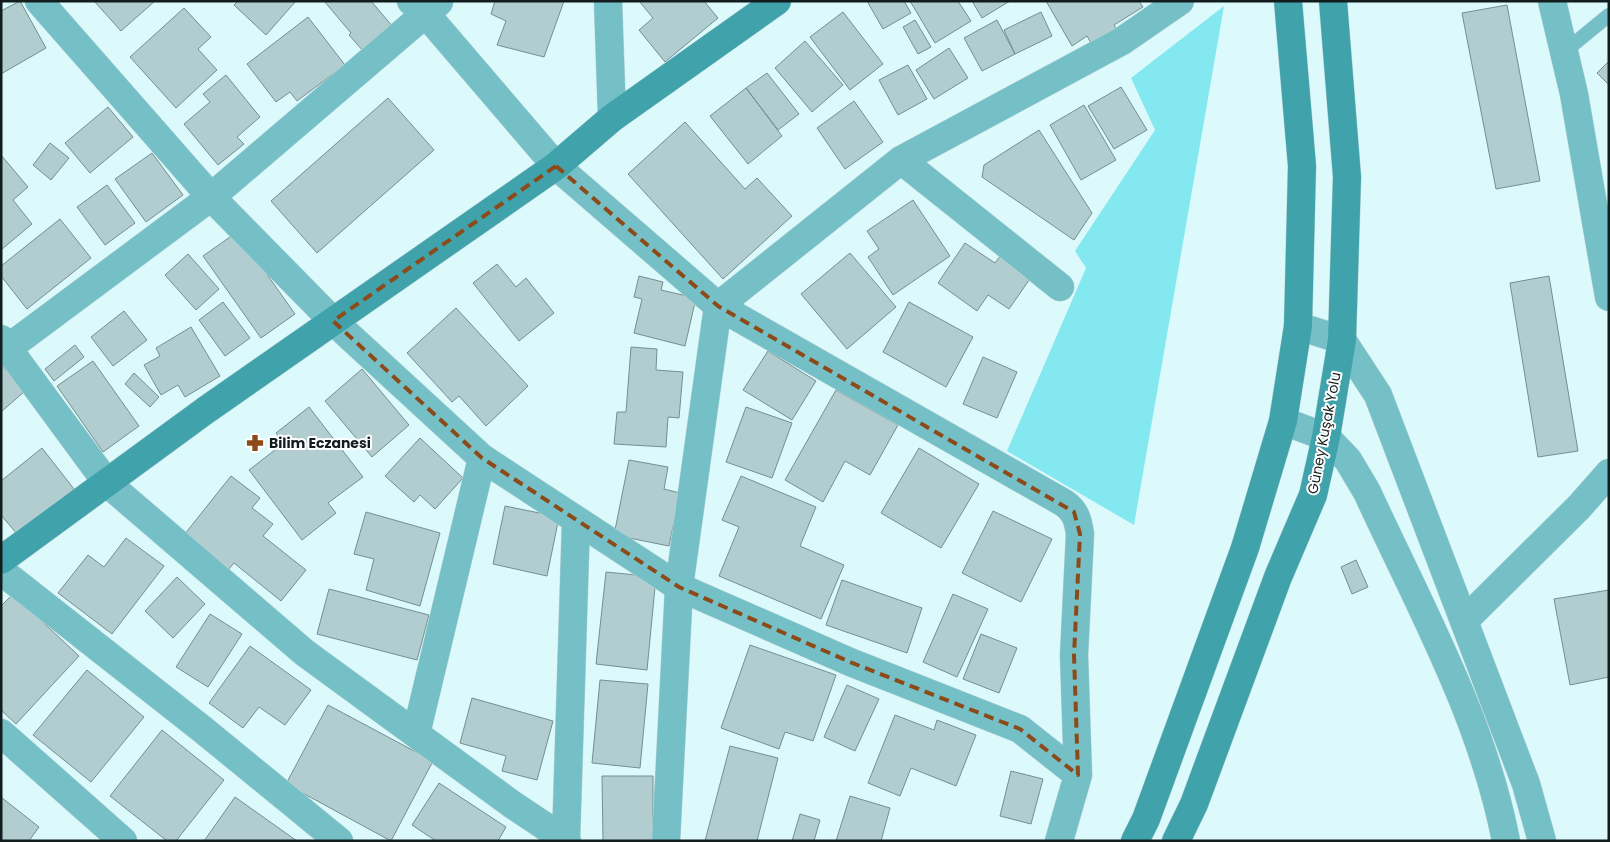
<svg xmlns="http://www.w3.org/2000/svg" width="1610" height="842" font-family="Poppins,sans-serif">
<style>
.green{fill:#83e8f0}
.building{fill:#b1cdd0;stroke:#748f91}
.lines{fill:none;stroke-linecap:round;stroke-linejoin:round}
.service-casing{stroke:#bcd6d8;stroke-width:15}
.minor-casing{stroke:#bcd6d8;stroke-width:29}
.tertiary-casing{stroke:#bcd6d8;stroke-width:29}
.secondary-casing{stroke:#bcd6d8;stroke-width:29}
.service{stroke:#75c0c7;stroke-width:14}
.minor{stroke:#75c0c7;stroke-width:28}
.tertiary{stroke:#75c0c7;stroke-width:28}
.secondary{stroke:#40a2ab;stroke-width:28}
.marked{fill:none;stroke:#8d4a19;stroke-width:4;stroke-dasharray:10 6;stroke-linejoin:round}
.labels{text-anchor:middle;stroke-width:4;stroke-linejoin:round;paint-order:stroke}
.street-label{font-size:14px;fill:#121d1e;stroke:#fff}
.poi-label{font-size:14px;font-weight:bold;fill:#121d1e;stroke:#fff;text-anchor:start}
</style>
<rect width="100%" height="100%" fill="#dcf9fc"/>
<path class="green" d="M1224,6L1134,525L1007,451L1086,268L1075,251L1155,130L1131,78Z"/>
<path class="building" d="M20,1L46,48L1,74V11Z
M94,1H155L121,31Z
M238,1H296L266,35L234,5Z
M324,1H371L393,27L364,52L349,35L351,33Z
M495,1H564L544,57L497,45L506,21L491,14Z
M639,1H704L718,18L665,62L639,30L653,18Z
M867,1H904L911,13L883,29Z
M910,1H958L971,21L935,43Z
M972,1H1010L982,18Z
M1046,1H1139L1143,7L1114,25L1120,35L1095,50L1087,36L1072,46Z
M1507,5L1540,181L1496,189L1462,13Z
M184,8L211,37L198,49L217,70L176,108L130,57Z
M843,12L883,64L850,90L810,37Z
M1041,12L1052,36L1015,54L1004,30Z
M308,17L345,65L297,101L290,92L276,102L247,64Z
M915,20L931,47L918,54L903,27Z
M997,20L1015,54L982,71L964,38Z
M805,41L843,85L812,112L775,68Z
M949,48L968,78L934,99L916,70Z
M1609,61V85L1597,73Z
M908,65L927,99L898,115L879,80Z
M767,73L799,114L778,130L746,88Z
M226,75L260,117L237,137L244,144L218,165L184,124L210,102L203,94Z
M1121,87L1147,130L1114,149L1088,106Z
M746,88L782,136L748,164L710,116Z
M388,98L434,150L317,253L271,201Z
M854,101L883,142L845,169L817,128Z
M1084,105L1116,160L1081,180L1050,125Z
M108,107L133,137L90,173L65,143Z
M685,122L745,189L757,178L792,216L723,279L628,174Z
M1039,130L1092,213L1074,240L982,177L984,165Z
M50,143L69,158L51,180L33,165Z
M152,153L183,195L146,222L115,179Z
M1,155L28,187L13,200L32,224L1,250Z
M107,185L135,223L105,245L77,207Z
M913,200L950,256L893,295L868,257L879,249L867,231Z
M60,219L91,258L27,309L1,276V266Z
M237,232L295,314L261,338L203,256Z
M965,243L995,263L1003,252L1034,273L1009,309L988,295L977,311L938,283Z
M850,253L896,307L847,349L801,294Z
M188,254L219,289L196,310L165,275Z
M497,264L516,287L526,278L554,313L519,341L473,283Z
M639,276L663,282L661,290L696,298L685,346L634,333L642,299L634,297Z
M1549,276L1578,451L1538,457L1510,283Z
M223,302L250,338L225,356L199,320Z
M909,302L973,337L946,387L883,352Z
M456,308L528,386L486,426L459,396L452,402L407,353Z
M124,311L147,340L113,366L91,337Z
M191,327L220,376L185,397L178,385L161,395L144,365L160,356L156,348Z
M75,345L84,357L54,381L45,369Z
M631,347L657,349L656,370L683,372L679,418L668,417L666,447L614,444L617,412H626Z
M768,351L816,381L792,420L743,390Z
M983,357L1017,372L997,418L963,404Z
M93,361L139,426L103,452L57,386Z
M1,364L25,391L1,412Z
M362,369L409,425L372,457L325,401Z
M134,373L159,397L150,407L125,384Z
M836,390L898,425L870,475L845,461L823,502L785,480Z
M309,407L363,477L328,503L336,513L302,540L249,470L284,443L276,433Z
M746,407L792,423L772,478L726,462Z
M420,438L463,478L435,509L420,495L414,502L385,476Z
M42,448L74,489L17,534L1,515V481Z
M919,448L979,484L941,548L881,513Z
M629,460L668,467L664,489L680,493L669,546L614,535Z
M231,476L260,498L252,508L273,524L263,536L306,570L281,601L234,563L228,570L184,535Z
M741,476L816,507L800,546L844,565L821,619L719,576L739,527L722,520Z
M505,506L559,517L547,576L493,564Z
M993,511L1052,539L1021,602L962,573Z
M366,512L440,533L420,606L366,590L374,559L354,554Z
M126,538L164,566L112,634L58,593L88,555L104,567Z
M1356,560L1368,587L1352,594L1341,567Z
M606,572L656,577L647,670L596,664Z
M177,577L205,604L173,638L145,611Z
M842,580L922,608L907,653L826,625Z
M329,589L429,615L417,660L317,634Z
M1609,590V677L1570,685L1554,599Z
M13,594L79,656L16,724L1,710V606Z
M953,594L988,609L957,677L923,662Z
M210,614L242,634L208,687L176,667Z
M981,634L1017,648L999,693L963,679Z
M750,645L836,675L813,741L785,732L779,749L721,728Z
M250,646L311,690L285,725L259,707L243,728L209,703Z
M87,670L144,717L91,782L33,735Z
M600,680L648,684L640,768L592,763Z
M847,685L879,699L855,751L824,737Z
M472,698L553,721L537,780L502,771L506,756L460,743Z
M328,705L433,761L391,841L286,784Z
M895,715L934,730L937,720L976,735L956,786L911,768L900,796L868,783Z
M162,730L224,780L176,841H167L110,796Z
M730,746L778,758L757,841H705Z
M1011,771L1043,779L1031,824L1000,816Z
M602,776H653V841H603Z
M439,783L506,827L498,841H436L412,825Z
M850,796L890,808L881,841H836Z
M1,797L39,827L29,841H1Z
M235,797L297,841H204Z
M800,814L820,820L814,841H792Z"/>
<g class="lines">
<g class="service-casing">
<path id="service" d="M1564,52L1609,15"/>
</g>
<g class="minor-casing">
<path id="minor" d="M39,1L211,197L333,321L482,458L679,587L850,662L1020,729L1078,775
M411,1L425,13L556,166L718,306L679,587L666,841
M608,1L612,118
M1552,1L1574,94L1609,297
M901,160L1060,287
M1,339L107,483L305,653L513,805L567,841
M8,348L211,197L439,2
M1465,620L1579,507L1609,473
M1,733L123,841
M416,734L482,458
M566,840L576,521
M1059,841L1078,775L1074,655L1080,534C1078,521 1076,511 1064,503L718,306L901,160L1122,41L1180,1"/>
</g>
<g class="tertiary-casing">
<path id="tertiary" d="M1298,326L1342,340L1378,395L1526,784L1542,841
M1283,421L1326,437L1348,460L1367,492C1419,605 1482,717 1506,841
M1,571L202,729L339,841"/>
</g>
<g class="secondary-casing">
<path id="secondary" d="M1,560L206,410L556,166L612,118L777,1
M1135,841L1146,819L1245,548L1283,421L1298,326L1302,166L1288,1
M1176,841L1194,804L1278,577L1313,495L1326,437L1342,340L1347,177L1333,1"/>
</g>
<use href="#service" class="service"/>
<use href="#minor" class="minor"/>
<use href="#tertiary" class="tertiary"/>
<use href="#secondary" class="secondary"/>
</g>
<path class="marked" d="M556,166L718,306L1074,512L1080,534L1074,655L1078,775L1020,729L850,662L679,587L482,458L333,321Z"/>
<defs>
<g id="pharmacy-bare" transform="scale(1.35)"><path d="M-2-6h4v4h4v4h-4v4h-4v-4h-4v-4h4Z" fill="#8d4a19" stroke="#fff" stroke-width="2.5" paint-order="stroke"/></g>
</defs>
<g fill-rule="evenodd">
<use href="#pharmacy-bare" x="255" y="443"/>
</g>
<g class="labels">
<g class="street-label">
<text transform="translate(1324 433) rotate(-79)" y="5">Güney Kuşak Yolu</text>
</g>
<g class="poi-label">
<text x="269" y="448">Bilim Eczanesi</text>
</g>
</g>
<rect width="1610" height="842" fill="none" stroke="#121d1e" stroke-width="5"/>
</svg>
